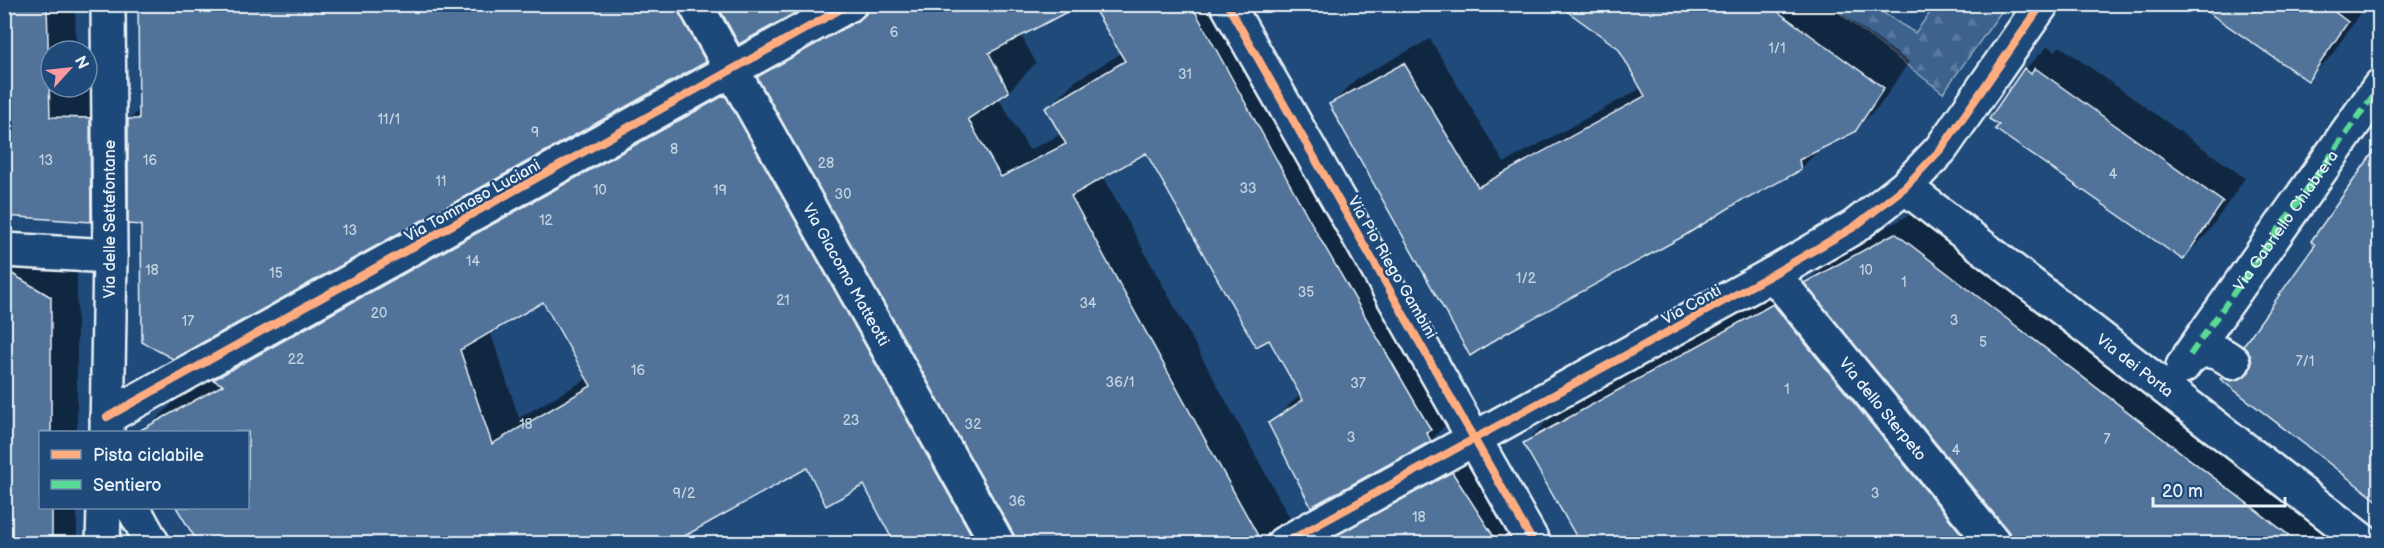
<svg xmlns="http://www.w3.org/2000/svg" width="2384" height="548" font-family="'Balsamiq Sans',sans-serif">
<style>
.forest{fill:url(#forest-firs);stroke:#92aac2;stroke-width:1.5}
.shadow{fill:#0007;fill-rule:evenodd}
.building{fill:#517399;stroke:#e8f1f8;stroke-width:1.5;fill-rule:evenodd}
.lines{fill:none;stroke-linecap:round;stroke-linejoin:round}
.street-casing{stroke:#e8f1f8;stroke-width:38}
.secondary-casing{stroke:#e8f1f8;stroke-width:38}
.street{stroke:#1f4a7a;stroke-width:33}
.secondary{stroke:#1f4a7a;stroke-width:33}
.quiet{stroke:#5adb95;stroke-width:6;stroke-dasharray:12 6;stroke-linecap:butt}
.cycleway-casing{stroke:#1f4a7a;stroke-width:11}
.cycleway{stroke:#ffac80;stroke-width:8}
.labels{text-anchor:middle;stroke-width:5;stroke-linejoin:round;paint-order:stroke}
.number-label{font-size:14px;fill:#c2d2e0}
.street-label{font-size:16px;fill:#e8f1f8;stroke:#1f4a7a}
</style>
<defs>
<pattern id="forest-firs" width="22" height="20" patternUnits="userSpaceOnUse" patternTransform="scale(1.5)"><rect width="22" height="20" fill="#3c628c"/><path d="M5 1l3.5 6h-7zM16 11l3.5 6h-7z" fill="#58799d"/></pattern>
</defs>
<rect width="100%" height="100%" fill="#1f4a7a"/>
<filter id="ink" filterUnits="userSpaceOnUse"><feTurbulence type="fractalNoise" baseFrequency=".0167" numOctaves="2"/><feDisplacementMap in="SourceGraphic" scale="12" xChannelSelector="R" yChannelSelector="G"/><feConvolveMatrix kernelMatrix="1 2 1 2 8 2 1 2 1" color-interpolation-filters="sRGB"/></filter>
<g filter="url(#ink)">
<path class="forest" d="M1829,5H1871L1915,33L1936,5H2006L1943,93Z"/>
<path class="shadow" d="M4,4H75L76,51H51V87L117,91L118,193L90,220Z
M139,4H807L734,32L705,61L142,223L129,120L141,108Z
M868,4H1079L1021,35L1036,63L1009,91L998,97L1029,150L1062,134L1047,109L1075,81L1122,53L1093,4H1233L1458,412L1431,440L1312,505L1270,423L1301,394L1270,338L1147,151L1103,176L1304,544H895L865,483L807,466L669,544H200L178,508H248V432H146L147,429L175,401L217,378L242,352L752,69L758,79L787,50ZM544,300L588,378L519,418L490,331Z
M1560,4H1828L1909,62L1880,105L1854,131L1823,146L1800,169L1745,196L1505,332L1331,105L1356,79L1430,39L1504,163L1642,88L1619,47Z
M2198,4H2366L2331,56L2307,80Z
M2048,46L2055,51L2060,46L2245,178L2206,235L2183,258L2001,125L2025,69Z
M2380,154V500L2222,379L2249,351L2361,173Z
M1922,208L2360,544H1582L1525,443L1551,417L1800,279L1805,285L1832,257Z
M4,254L77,271V432H40V508H77V544H4Z
M1480,446L1542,544H1327L1358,513Z"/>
<path class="building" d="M4,4H47L50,117L90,118L91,222L4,216Z
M138,4H676L679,13L706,62L173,359L142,342L141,225L128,224V119H139Z
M717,4H811L739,44Z
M869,4H1082L989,53L1009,92L968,119L1001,177L1066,144L1045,108L1125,61L1091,4H1191L1318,235L1431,430L1426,432L1431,441L1311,507L1268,423L1303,400L1269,340L1256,347L1146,153L1071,196L1262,543H1017L1014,535L757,77L859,20L866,14Z
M1557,4H1767L1884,88L1855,132L1799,160L1801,170L1747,199L1745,198L1684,236L1506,333L1470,356L1329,104L1404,63L1478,187L1645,96L1618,48Z
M2196,4H2324L2348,22L2308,81Z
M2024,68L2031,74L2035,68L2223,202L2183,260L1995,129L1999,125L1989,119Z
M725,95L976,543H894L864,485L826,506L807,468L672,543H198L176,507H248V432H137L223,385L213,380ZM543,302L591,386L492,444L460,350Z
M2379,144V502L2220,379L2222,377L2231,381L2240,379L2249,372L2252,363L2250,355L2243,346L2315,245L2311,241Z
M1895,233L1998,312L2299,543H2012L2009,532L1804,283Z
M4,269L51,297V432H40V507H52V543H4Z
M1773,304L1969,543H1580L1523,443Z
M1452,472L1498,543H1330L1328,540Z"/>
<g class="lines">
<g class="street-casing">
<g id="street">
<path id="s1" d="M695,4L998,544"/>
<path d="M1227,4L1534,544"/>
<path id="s2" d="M1905,187L2367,544"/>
<path d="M4,250L110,256"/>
<path id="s3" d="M1773,274L1994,544"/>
<path id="s4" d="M2190,355L2380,86"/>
<path d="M2183,366C2197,346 2214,347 2233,362"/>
<path d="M107,417L850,4"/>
<path d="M133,508L153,544"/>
<path d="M1283,544L1773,274L1854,227L1905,187L1941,149L2042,4"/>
</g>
</g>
<g class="secondary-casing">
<path id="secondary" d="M107,432L110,256L108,4
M103,544L104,508"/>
</g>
<use href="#street" class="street"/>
<use href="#secondary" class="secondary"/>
<path class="quiet" d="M2190,355L2380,86"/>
<g class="cycleway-casing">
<path id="cycleway" d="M1227,4L1534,544
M107,417L850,4
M1283,544L1773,274L1854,227L1905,187L1941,149L2042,4"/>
</g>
<use href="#cycleway" class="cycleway"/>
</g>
</g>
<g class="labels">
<g class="number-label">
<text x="894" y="37">6</text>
<text x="1777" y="53">1/1</text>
<text x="1185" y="79">31</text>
<text x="389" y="124">11/1</text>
<text x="535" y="137">9</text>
<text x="674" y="154">8</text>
<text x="46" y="165">13</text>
<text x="150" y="165">16</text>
<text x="826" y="168">28</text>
<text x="2113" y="179">4</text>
<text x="441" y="186">11</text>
<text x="1248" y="193">33</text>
<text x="600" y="195">10</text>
<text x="720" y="195">19</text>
<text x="843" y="199">30</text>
<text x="546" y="225">12</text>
<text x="350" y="235">13</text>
<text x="473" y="266">14</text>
<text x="152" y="275">18</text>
<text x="1866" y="275">10</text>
<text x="276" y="278">15</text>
<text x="1526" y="283">1/2</text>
<text x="1904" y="287">1</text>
<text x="1306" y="297">35</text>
<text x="783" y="305">21</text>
<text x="1088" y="308">34</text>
<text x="379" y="318">20</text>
<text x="1954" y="325">3</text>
<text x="188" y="326">17</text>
<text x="1983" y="347">5</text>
<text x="296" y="364">22</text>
<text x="2305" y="366">7/1</text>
<text x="638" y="375">16</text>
<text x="1120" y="387">36/1</text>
<text x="1358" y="388">37</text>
<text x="1787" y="394">1</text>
<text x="851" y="425">23</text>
<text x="526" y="429">18</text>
<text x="973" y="429">32</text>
<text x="1351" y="442">3</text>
<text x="2107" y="444">7</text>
<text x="1956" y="455">4</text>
<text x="684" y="498">9/2</text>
<text x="1875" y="498">3</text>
<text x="1017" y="506">36</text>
<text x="1419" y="522">18</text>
</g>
<g class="street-label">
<text transform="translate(472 200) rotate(-29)" y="6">Via Tommaso Luciani</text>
<text transform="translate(109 219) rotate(-90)" y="6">Via delle Settefontane</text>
<text dy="6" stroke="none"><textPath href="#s4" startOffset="165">Via Gabriello Chiabrera</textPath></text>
<text transform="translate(1393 267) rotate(60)" y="6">Via Pio Riego Gambini</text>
<text dy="6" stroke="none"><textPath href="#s1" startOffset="310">Via Giacomo Matteotti</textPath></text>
<text transform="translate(1691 304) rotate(-29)" y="6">Via Conti</text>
<text dy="6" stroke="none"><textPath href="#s2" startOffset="291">Via dei Porta</textPath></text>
<text dy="6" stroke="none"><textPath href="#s3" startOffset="174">Via dello Sterpeto</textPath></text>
</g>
</g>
<rect width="2384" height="548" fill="none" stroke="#1f4a7a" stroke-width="24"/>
<rect x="12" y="12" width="2360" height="524" fill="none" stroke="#e8f1f8" stroke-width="2" filter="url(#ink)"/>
<rect x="39" y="431" width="210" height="78" fill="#1f4a7a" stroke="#6f8dac" stroke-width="1.5"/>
<rect x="51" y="450" width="30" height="9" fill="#ffac80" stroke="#6f8dac" stroke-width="1.5"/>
<text x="93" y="461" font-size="18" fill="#e8f1f8">Pista ciclabile</text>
<rect x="51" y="480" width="30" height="9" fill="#5adb95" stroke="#6f8dac" stroke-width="1.5"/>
<text x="93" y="491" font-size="18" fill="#e8f1f8">Sentiero</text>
<g transform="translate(69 69) rotate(63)"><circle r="28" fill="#1f4a7a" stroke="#6f8dac" stroke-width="1.5"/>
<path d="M0-4.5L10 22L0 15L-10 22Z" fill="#ff9aa2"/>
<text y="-9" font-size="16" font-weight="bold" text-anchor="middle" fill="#e8f1f8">N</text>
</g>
<path d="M2153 497v9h132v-9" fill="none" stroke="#e8f1f8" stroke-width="3"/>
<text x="2162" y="497" font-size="18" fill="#e8f1f8" stroke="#1f4a7a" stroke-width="4.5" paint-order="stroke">20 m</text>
</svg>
